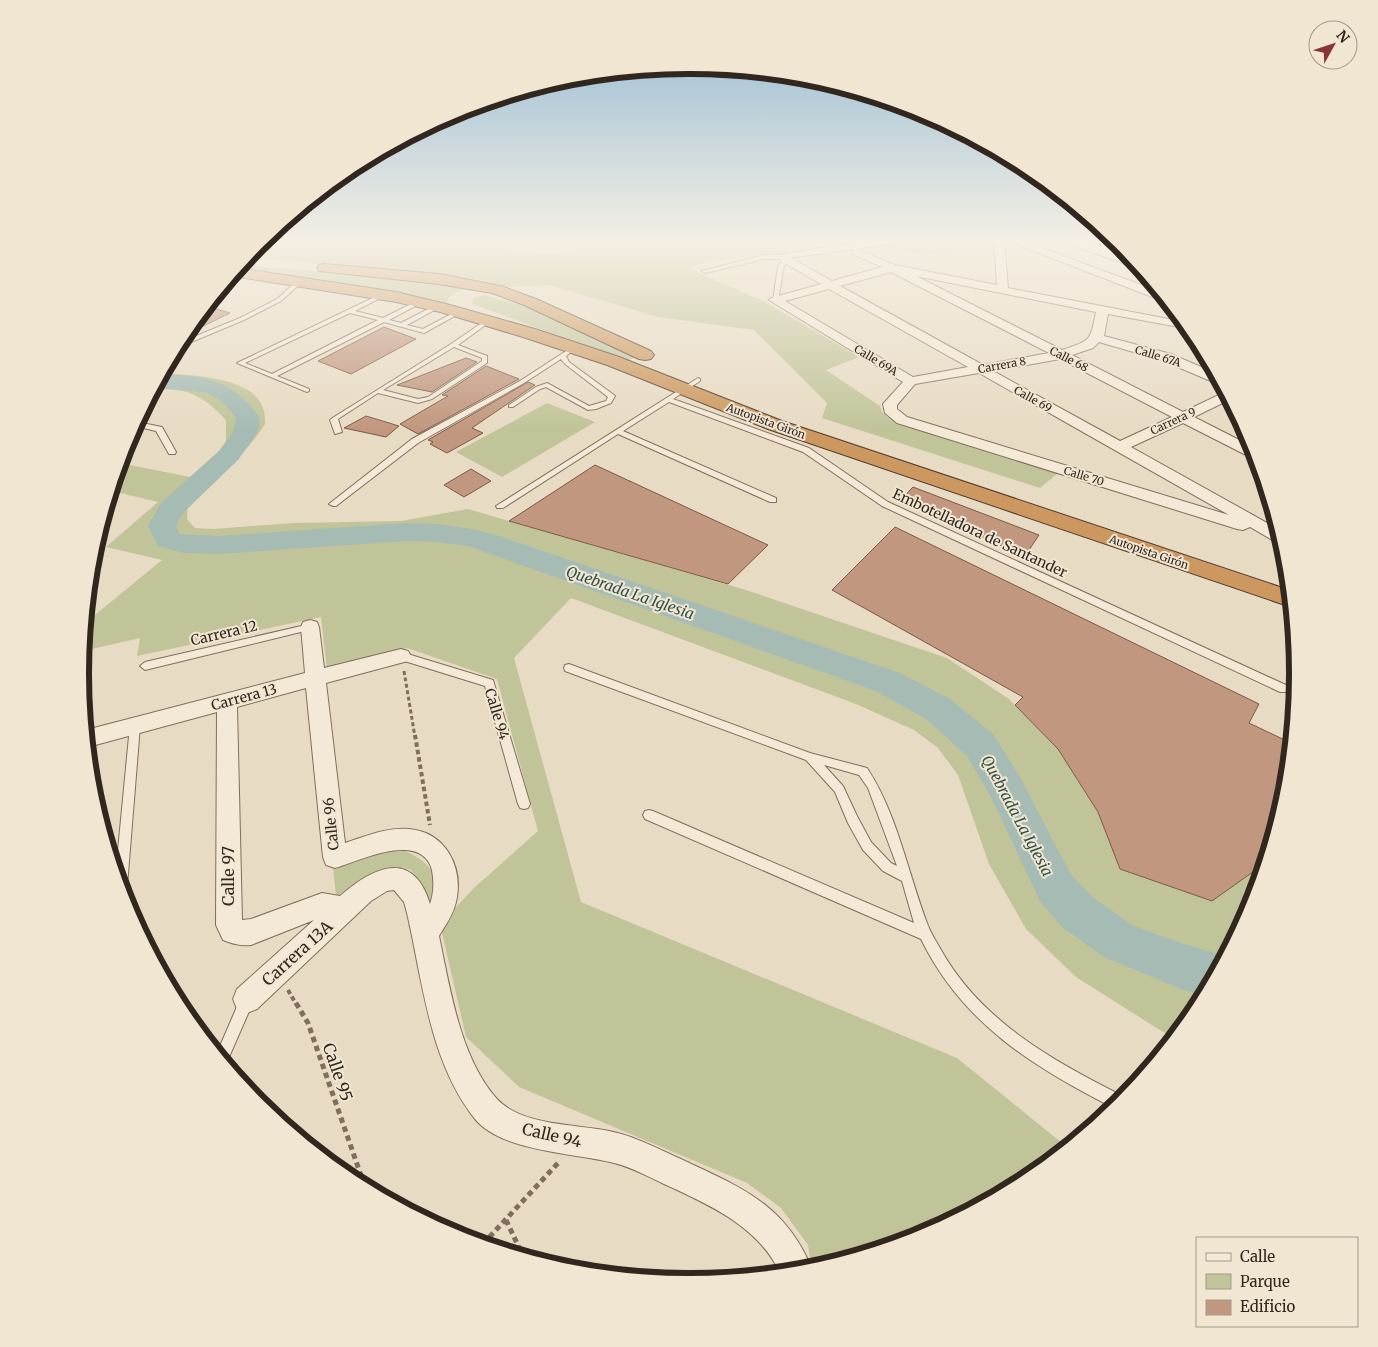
<svg xmlns="http://www.w3.org/2000/svg" width="1378" height="1347" font-family="Merriweather,serif">
<style>
.green{fill:#c1c499}
.lines{fill:none;stroke-linecap:round;stroke-linejoin:round}
.river{fill:#a5bbb4;fill-rule:evenodd}
.building{fill:#c1977f;stroke:#7c5946}
.lane-casing{stroke:#806e5d;stroke-width:2}
.street-casing{stroke:#806e5d;stroke-width:2}
.secondary-casing{stroke:#624f40;stroke-width:2}
.highway-casing{stroke:#4e3d30;stroke-width:2}
.path-far2{stroke:#806e5d;stroke-width:3;stroke-dasharray:4 2.5;stroke-linecap:butt}
.path-far1{stroke:#806e5d;stroke-width:4;stroke-dasharray:4.5 3;stroke-linecap:butt}
.path{stroke:#806e5d;stroke-width:5;stroke-dasharray:5.5 4;stroke-linecap:butt}
.lane{fill:#f4e9d6;fill-rule:evenodd}
.street{fill:#f4e9d6;fill-rule:evenodd}
.secondary{fill:#f4e9d6;fill-rule:evenodd}
.highway{fill:#cc985f;fill-rule:evenodd}
.labels{text-anchor:middle;stroke-width:4;stroke-linejoin:round;paint-order:stroke}
.far-street-label{font-size:11px;fill:#32271f;stroke:#f0e6d2}
.street-label{font-size:14px;fill:#32271f;stroke:#f0e6d2}
.water-label{font-size:15px;font-style:italic;fill:#30504c;stroke:#f0e6d2}
.near-street-label{font-size:16px;fill:#32271f;stroke:#f0e6d2}
.rim{fill:none;stroke:#32271f;stroke-width:6}
</style>
<rect width="100%" height="100%" fill="#e8dbc4"/>
<path class="green" d="M261,241H449L486,248L539,254L564,253L623,241H788L782,245L790,252C781,255 775,253 766,254C741,257 711,259 688,268L765,302L859,357L826,370L880,406L882,412L890,419L1058,473L1040,488L822,418L827,403L754,330L658,317L550,285L508,287L482,280L425,273L247,258Z
M906,241H966L954,245L950,251L938,250L929,255L876,246Z
M241,265L378,276L473,287C462,290 449,291 446,304L360,286L238,269Z
M484,295L518,304L636,356L628,361L472,304L473,299Z
M162,374C189,374 253,377 263,408C265,413 265,419 265,424C245,456 216,478 188,503L187,519L195,528L214,529L293,523L401,521L468,509L746,590L947,658L1009,699L1058,749L1098,812L1120,869L1212,901L1264,864L1251,907L1195,1012L1175,1036L1163,1032L1076,977L1026,929L989,864L958,775L938,748L914,730L856,704L571,598L514,658L581,902L957,1058L1067,1147L1027,1180L922,1236L812,1269L808,1245L781,1208L747,1183L519,1087L466,1037L440,924L475,887L538,831L497,679L407,648L327,670L321,617L137,656L140,638L83,651L85,623L162,560L106,547L158,502L112,491L120,463L190,477L214,458L226,441V420C204,396 187,387 154,390Z
M547,403L595,422L502,477L456,452Z
M400,849C418,856 435,866 437,887C437,895 434,904 433,911L423,888L411,870C379,861 361,880 336,897L333,866L381,852Z"/>
<g class="lines">
<path class="river" d="M162,374C206,376 234,380 260,418L257,433L238,460L183,513L176,526L179,534L219,536L407,523C439,523 468,527 499,536L900,673L950,699L993,734L1020,777L1070,873L1092,897L1134,926L1181,943L1225,956L1204,995L1181,989L1104,957L1062,927L1040,901L992,799L967,756L926,719L876,691L468,546L438,542L407,541L219,554L184,553L158,546L148,526L161,503L220,450L233,432L236,418C209,381 192,395 156,387Z"/>
</g>
<path class="building" d="M207,306L230,313L183,336V335Z
M384,327L416,339L351,374L318,361Z
M466,358L477,362L432,392L397,385Z
M486,366L519,379L418,434L400,424L448,396L442,395Z
M528,382L535,385L472,428L483,433L447,453L430,444L433,442L428,440Z
M366,416L399,426L386,437L344,428Z
M595,465L768,545L728,584L509,521Z
M471,469L491,481L464,497L444,485Z
M913,487L1039,535L1025,556L900,501Z
M895,527L1259,704L1249,723L1291,743L1286,792L1264,864L1212,901L1120,869L1098,812L1058,749L1015,705L1023,697L832,590Z"/>
<g class="lines">
<g class="lane-casing">
<path id="lane" d="M545,241H554L552,243Z
M764,255H786L789,257L786,259H764L705,273L702,271Z
M785,259L790,260L784,266L778,300L773,301L778,266Z
M297,281L302,282L281,301L244,320L177,348L179,343L240,318L277,299Z
M381,294L386,295L355,311L383,318L417,301H421V303L389,320L401,323L436,305H440V307L407,325L423,329L457,311L462,312L424,333L384,322L277,376L309,389V391L307,392L237,363ZM350,313L378,320L272,374L245,363Z
M486,320L491,321L458,345L487,356V363L432,399L418,403L378,393L338,419L342,432L335,434L330,420L334,417L451,344ZM454,347L482,358V361L428,397L418,399L383,390Z
M566,351L571,352L566,356L569,362L614,395L615,396L611,403L596,409L588,410L546,387L540,389L513,407H509V405L536,387L547,383L589,406L606,401L608,397L565,364L561,359L524,383L418,443L336,506H333L329,504L412,439L520,381Z
M698,378L700,379V381L673,399L809,448L888,502L1288,686L1289,689L1288,692H1280L882,506L803,452L669,402L623,431L776,498V502H770L618,434L503,508H497L496,506Z
M137,422L162,427L176,452L175,454H169L156,431L135,426Z
M310,624L313,625L315,627L313,629L145,670L140,666L145,662Z
M401,652L493,680L530,804L528,808L524,809L520,808L518,804L485,686L398,659L396,656L398,653Z
M569,664L810,753L867,768C897,813 908,873 927,923C930,932 936,941 941,950C981,1021 1054,1062 1125,1097L1114,1108C1033,1067 962,1023 921,939L645,819L643,815L645,811L649,810L653,811L914,923L902,881L883,871L863,850L848,823L835,792L806,760L565,671L564,668L565,665ZM824,765L859,775L868,788L897,866L891,863L871,842L857,816L843,786Z
M135,722L139,723L140,726L127,886L125,890L122,891L116,871L130,726L131,723Z
M247,993L252,995L254,1000L226,1064L217,1053L242,995Z"/>
</g>
<g class="street-casing">
<path id="street" d="M867,241H896L891,244L795,257L791,258L832,281L882,267L852,254L851,252L856,249L895,265L997,285L994,241H1004L1008,288L1184,322L1190,329L1108,314L1104,336L1171,354L1215,373L1220,382H1213L1161,360L1099,342L1093,348L1072,355L1183,412L1225,392L1229,400L1194,417L1253,447L1256,458L1250,457L1183,423L1131,447L1278,529L1282,542L1274,541L1250,527L1243,530L1237,529L897,423L885,413L883,404L903,382L769,300L771,298L821,284L781,261L780,259L783,254ZM891,272L1049,353L983,365L840,286ZM916,276L1096,312C1090,342 1091,340 1062,350ZM829,289L968,367L913,377L785,301ZM1060,359L1172,417L1120,441L993,371ZM979,373L1229,515L907,417L897,409V405L915,384Z
M1008,241H1023L1160,292L1167,301L1160,300Z
M310,620L317,622L319,627L324,668L401,649L408,651L411,656L408,661L326,683L345,843C366,836 387,827 409,829C446,832 464,868 456,902C453,915 445,926 439,936C450,988 460,1058 497,1099C522,1126 575,1124 609,1131C635,1136 658,1149 683,1160C742,1188 785,1204 812,1269L780,1273C758,1225 707,1204 662,1183C645,1175 629,1166 610,1162C573,1153 501,1151 475,1119C429,1061 423,982 407,913L404,902L394,890L387,891L371,901L257,1009L247,1013L237,1009L233,999L237,989L314,920L251,945C240,946 233,944 223,940L216,925L217,712L88,747L86,730L305,673L301,627L303,622ZM306,688L323,857L326,865L335,868C359,861 421,830 432,870C434,881 434,893 430,904C413,848 373,867 340,896L322,893L251,919L242,920L237,707Z"/>
</g>
<g class="secondary-casing">
<path id="secondary" d="M1068,241C1093,241 1122,247 1139,267L1131,266L1070,244Z"/>
</g>
<g class="highway-casing">
<path id="highway" d="M324,264L439,274L501,286L536,299L651,351L654,355L651,359L645,360L639,359L524,305L492,293L439,284L319,271L317,268L319,265Z
M238,268L396,292L450,305L535,329L619,357L782,421L1289,590L1291,607L768,429L607,365L523,337L440,312L396,302L232,276Z"/>
</g>
<path class="path-far2" d="M404,671L415,737"/>
<path class="path-far1" d="M415,735L430,825
M288,990L296,1004"/>
<path class="path" d="M296,1003L308,1023L365,1187
M506,1220L523,1256
M483,1244L559,1162"/>
<use href="#lane" class="lane"/>
<use href="#street" class="street"/>
<use href="#secondary" class="secondary"/>
<use href="#highway" class="highway"/>
</g>
<linearGradient id="sky" x2="0" y2="1"><stop stop-color="#8db7d3"/><stop offset="0.56" stop-color="#f5efe4"/><stop offset="1" stop-color="#f5efe4" stop-opacity="0"/></linearGradient>
<rect width="1378" height="430" fill="url(#sky)"/>
<g class="labels">
<g class="far-street-label">
<text transform="translate(1158 356) rotate(17)" y="4">Calle 67A</text>
<text transform="translate(1069 359) rotate(27)" y="4">Calle 68</text>
<text transform="translate(876 360) rotate(31)" y="4">Calle 69A</text>
<text transform="translate(1002 365) rotate(-10)" y="4">Carrera 8</text>
<text transform="translate(1033 399) rotate(29)" y="4">Calle 69</text>
<text transform="translate(766 421) rotate(20)" y="4">Autopista Girón</text>
<text transform="translate(1173 421) rotate(-25)" y="4">Carrera 9</text>
<text transform="translate(1084 476) rotate(17)" y="4">Calle 70</text>
<text transform="translate(1149 552) rotate(19)" y="4">Autopista Girón</text>
</g>
<g class="street-label">
<text transform="translate(980 533) rotate(25)" y="5">Embotelladora de Santander</text>
<text transform="translate(224 633) rotate(-13)" y="5">Carrera 12</text>
<text transform="translate(244 697) rotate(-15)" y="5">Carrera 13</text>
<text transform="translate(497 714) rotate(73)" y="5">Calle 94</text>
<text transform="translate(331 824) rotate(-96)" y="5">Calle 96</text>
</g>
<g class="water-label">
<text transform="translate(630 593) rotate(19)" y="5">Quebrada La Iglesia</text>
<text transform="translate(1017 816) rotate(62)" y="5">Quebrada La Iglesia</text>
</g>
<g class="near-street-label">
<text transform="translate(228 876) rotate(-90)" y="6">Calle 97</text>
<text transform="translate(297 953) rotate(-42)" y="6">Carrera 13A</text>
<text transform="translate(338 1072) rotate(71)" y="6">Calle 95</text>
<text transform="translate(552 1135) rotate(13)" y="6">Calle 94</text>
</g>
</g>
<path d="M0 0H1378V1347H0ZM688 74H690A599 599 0 0 1 1289 673V674A599 599 0 0 1 690 1273H688A599 599 0 0 1 89 674V673A599 599 0 0 1 688 74Z" fill="#f0e6d2" fill-rule="evenodd"/>
<path class="rim" d="M688 74H690A599 599 0 0 1 1289 673V674A599 599 0 0 1 690 1273H688A599 599 0 0 1 89 674V673A599 599 0 0 1 688 74Z"/>
<rect x="1196" y="1237" width="162" height="90" fill="#f0e6d2" stroke="#a49a8a"/>
<rect x="1206" y="1253" width="25" height="8" fill="#f4e9d6" stroke="#a49a8a"/>
<text x="1240" y="1262" font-size="15" fill="#32271f">Calle</text>
<rect x="1206" y="1274" width="25" height="15" fill="#c1c499" stroke="#a49a8a"/>
<text x="1240" y="1287" font-size="15" fill="#32271f">Parque</text>
<rect x="1206" y="1300" width="25" height="15" fill="#c1977f" stroke="#a49a8a"/>
<text x="1240" y="1312" font-size="15" fill="#32271f">Edificio</text>
<g transform="translate(1333 45) rotate(50)"><circle r="24" fill="#f0e6d2" stroke="#a49a8a"/>
<path d="M0-4L9 19L0 12L-9 19Z" fill="#873539"/>
<text y="-8" font-size="14" font-weight="bold" text-anchor="middle" fill="#32271f">N</text>
</g>
</svg>
